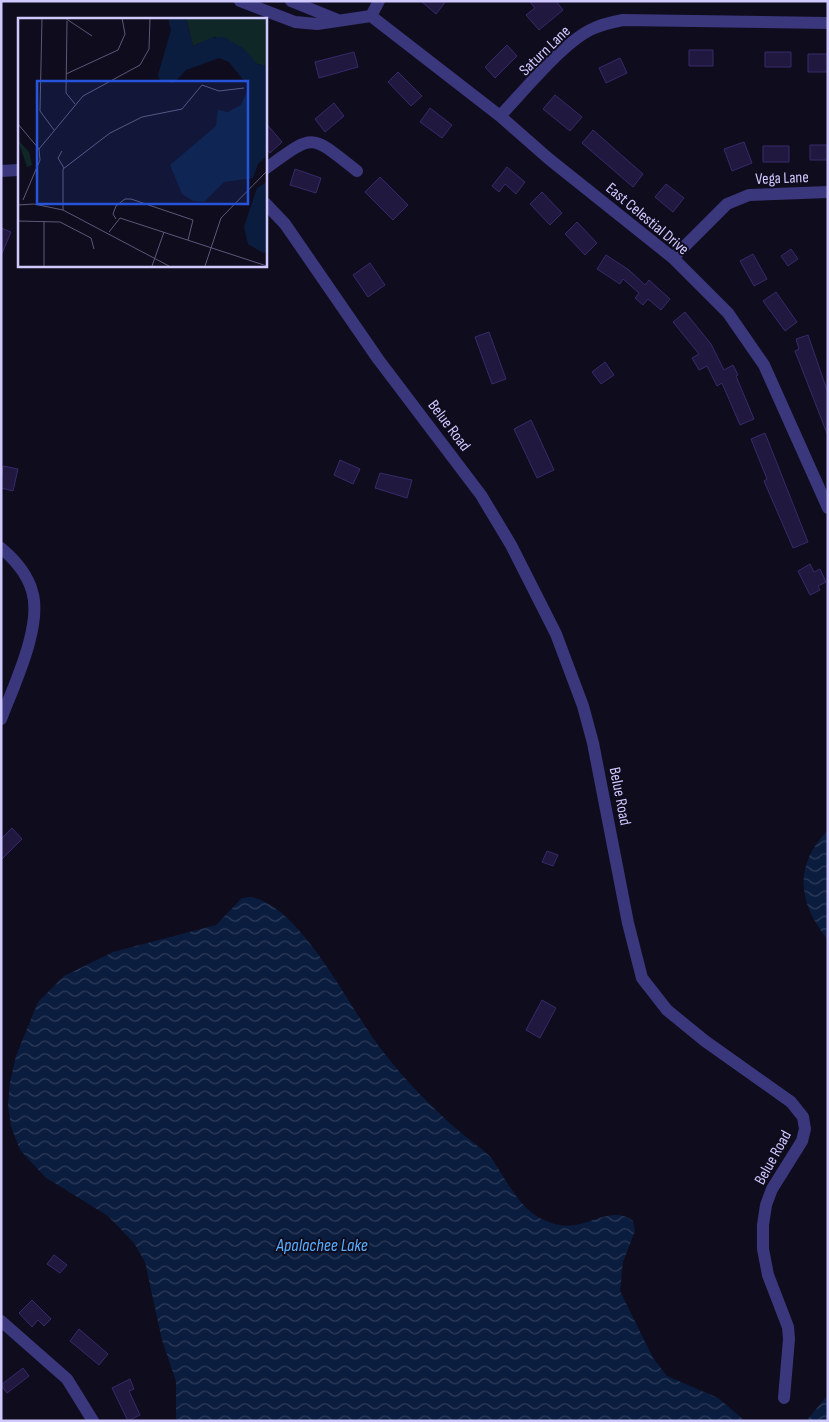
<svg xmlns="http://www.w3.org/2000/svg" width="829" height="1422" font-family="'Sofia Sans Condensed',sans-serif">
<style>
.water{fill:url(#water-waves)}
.building{fill:#20183e;stroke:#382a6a}
.lines{fill:none;stroke-linecap:round;stroke-linejoin:round}
.minor{stroke:#3b377d;stroke-width:12}
.labels{text-anchor:middle;stroke-width:4;stroke-linejoin:round;paint-order:stroke}
.street-label{font-size:16px;fill:#d0c9ff;stroke:#0f0c1e}
.water-label{font-size:18px;font-style:italic;fill:#57aefe;stroke:#0f0c1e}
.inset-road{fill:none;stroke:#5c5878;stroke-width:1}
.view{fill:#2654da;fill-opacity:0.15;stroke:#2654da;stroke-width:2.5}
.inset-edge{fill:none;stroke:#d0c9ff;stroke-width:2.5}
</style>
<defs>
<pattern id="water-waves" width="16" height="10" patternUnits="userSpaceOnUse" patternTransform="scale(1.25)"><rect width="16" height="10" fill="#0b1d3e"/><path d="M0 5q4-4 8 0t8 0" fill="none" stroke="#2e3c5b"/></pattern>
</defs>
<rect width="100%" height="100%" fill="#0f0c1e"/>
<path class="water" d="M828,830V940C798,903 793,866 828,830Z
M251,897C303,907 351,1012 384,1053C407,1082 432,1108 460,1132C470,1141 484,1149 492,1159C507,1181 520,1211 546,1221C555,1225 566,1227 576,1225C595,1222 615,1207 633,1221L635,1231L623,1262L620,1291L653,1358L667,1376L718,1398L745,1421H176V1381L162,1340L145,1262L134,1243L108,1216L45,1177L20,1150L11,1126L8,1105L10,1082L16,1056L38,1002L64,976L113,952L216,925L242,898Z
M828,1395V1421H806Z"/>
<path class="building" d="M421,1H446L436,14Z
M529,1H556L563,10L539,30L526,15L535,8Z
M507,45L517,56L495,78L485,67Z
M689,50H713V66H689Z
M354,52L358,67L319,78L315,62Z
M765,52H791V67H765Z
M808,54H828V72H808Z
M620,58L627,73L606,83L599,68Z
M398,72L422,96L411,106L388,82Z
M555,95L582,117L570,131L543,109Z
M334,103L344,116L325,132L315,119Z
M430,108L452,125L442,138L420,122Z
M265,122L282,142L270,153L265,147Z
M593,130L643,174L633,187L582,143Z
M744,142L752,163L732,171L724,149Z
M810,145H828V160H810Z
M763,146H789V162H763Z
M507,167L525,182L516,194L505,184L499,192L492,186Z
M295,169L321,178L316,193L290,185Z
M380,177L408,205L393,220L365,192Z
M666,184L684,198L673,212L655,197Z
M542,192L562,213L550,225L530,204Z
M577,222L597,243L585,255L565,234Z
M1,228L11,232L1,256Z
M791,249L798,259L788,266L781,256Z
M753,254L767,279L754,286L740,261Z
M606,255L629,270L645,285L649,280L670,299L661,310L648,299L643,305L635,298L639,293L623,279L620,284L597,269Z
M370,263L385,285L368,297L353,275Z
M776,292L797,322L785,331L763,301Z
M685,312L711,344L724,370L733,365L738,375L736,376L754,419L740,425L722,383L717,386L707,366L699,370L692,358L699,354L673,322Z
M489,332L506,379L492,384L475,337Z
M808,335L828,393V436L795,351L799,349L796,339Z
M605,362L614,375L601,384L592,372Z
M531,420L554,470L537,478L514,429Z
M765,433L808,542L793,548L764,481L767,479L751,439Z
M340,460L360,469L353,484L334,475Z
M3,466L18,469L13,491L1,488Z
M380,473L412,480L407,498L375,488Z
M810,564L814,572L820,569L826,582L818,586L820,590L810,595L798,571Z
M12,828L22,839L1,860V839Z
M547,851L558,855L553,866L542,862Z
M542,1000L556,1008L540,1038L526,1030Z
M54,1255L67,1265L60,1273L47,1264Z
M32,1300L51,1319L44,1326L38,1320L32,1327L19,1313Z
M79,1329L108,1354L99,1365L70,1341Z
M23,1368L29,1376L7,1393L1,1385Z
M130,1379L134,1389L129,1391L140,1415L128,1421L112,1388Z"/>
<g class="lines">
<path class="minor" d="M240,1L295,22L317,24L371,16
M291,1L338,20
M371,16L500,116L549,159L673,258L728,313L764,365L828,508
M371,16L379,1
M500,116C523,92 562,44 590,30C600,25 612,22 623,20L828,23
M265,169C315,133 309,133 357,171
M1,171L19,170
M265,203L285,224L378,359L481,495L511,545L556,634L583,706L593,743L628,923L642,978L667,1010L705,1041L791,1102L803,1117L805,1129L802,1141L772,1189L766,1205L763,1225V1249L768,1275L788,1327L789,1339L784,1398
M673,258L727,204L749,195L828,192
M1,548C14,559 27,573 32,591C43,625 14,685 1,719
M1,1321L67,1379L93,1421"/>
</g>
<g class="labels">
<g class="street-label">
<text transform="translate(544 50) rotate(-44)" y="6">Saturn Lane</text>
<text transform="translate(782 177) rotate(-2)" y="6">Vega Lane</text>
<text transform="translate(648 218) rotate(40)" y="6">East Celestial Drive</text>
<text transform="translate(450 425) rotate(53)" y="6">Belue Road</text>
<text transform="translate(621 796) rotate(79)" y="6">Belue Road</text>
<text transform="translate(772 1157) rotate(-61)" y="6">Belue Road</text>
</g>
<g class="water-label">
<text x="322" y="1251">Apalachee Lake</text>
</g>
</g>
<g transform="translate(18 18)">
<rect width="249" height="249" fill="#0f0c1e"/>
<path d="M168,0H249V48L239,46Z" fill="#0f2727"/>
<path d="M168,0H207L215,5L234,18L242,30L239,46L225,30L206,19H197L175,28ZM0,122L11,134L14,147L9,149Z" fill="#0f2727"/>
<path d="M150,0H168L175,28L193,20L206,19L225,30L239,46L249,48V138L240,146L235,160L206,164L186,184L175,183L164,176L152,147L198,108L200,92L210,94L223,87L231,69L211,44L201,40L168,52L156,65L142,63L140,57L153,12ZM249,164V234L245,235L230,226L226,209L239,170Z" fill="#0b1d3e"/>
<path class="inset-road" d="M24,0L22,93L36,112M47,0L74,18M49,3L48,75L57,86M48,56L100,32L107,16L104,0M0,106L21,131M21,131L65,78L122,47L131,31L132,0M44,133L40,140L46,150M5,182L22,142L21,131M0,187L16,186L45,192L151,248M45,192V151L92,115L124,99L164,91L184,67L201,73L226,70M98,201L95,196L98,188L107,181H113L175,202L170,222M0,203L42,204L73,220L76,231M26,203V248M91,214L102,200L249,248M134,248L146,214M187,248L203,200L249,153"/>
<path class="view" d="M19,63H230V186H19Z"/>
<rect width="249" height="249" class="inset-edge"/>
</g>
<rect width="829" height="1422" fill="none" stroke="#d0c9ff" stroke-width="5"/>
</svg>
